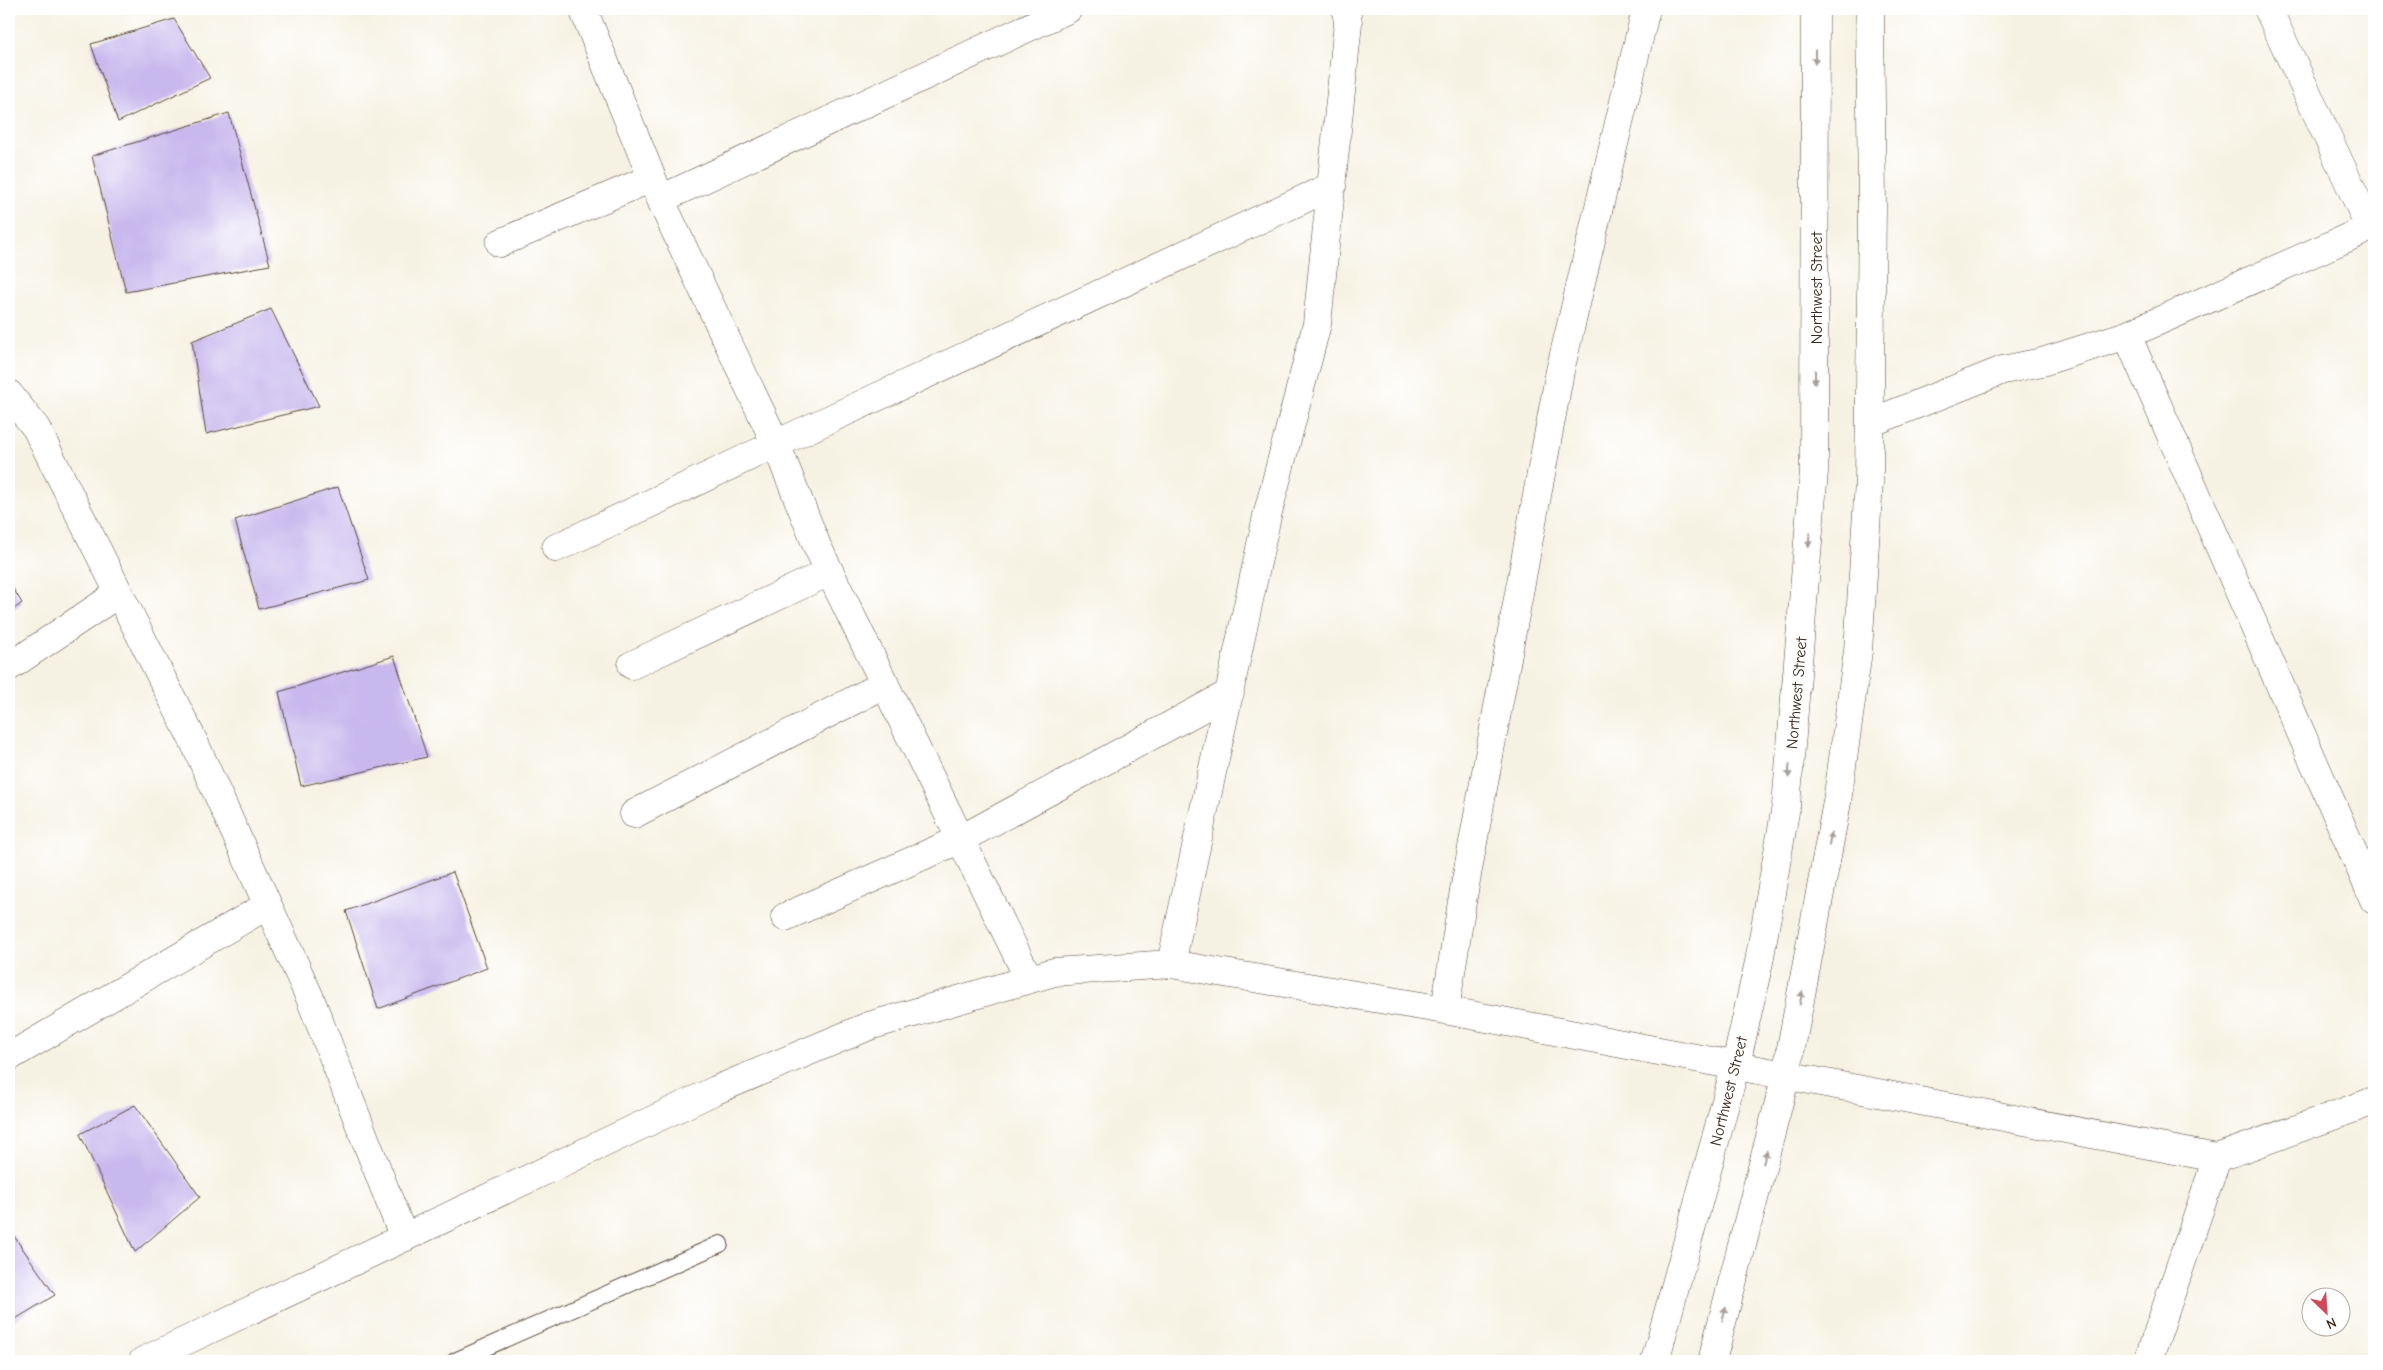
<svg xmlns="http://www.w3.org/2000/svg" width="2383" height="1370" font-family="'Comic Neue',sans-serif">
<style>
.building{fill:#c7b8ed}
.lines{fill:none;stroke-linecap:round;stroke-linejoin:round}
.lane-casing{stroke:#57483c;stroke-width:18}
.street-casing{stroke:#57483c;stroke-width:29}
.secondary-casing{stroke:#57483c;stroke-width:29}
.lane{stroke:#fff;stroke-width:16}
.street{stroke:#fff;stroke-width:28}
.secondary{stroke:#fff;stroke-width:28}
.oneway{fill:#a79f9a}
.labels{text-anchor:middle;stroke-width:5;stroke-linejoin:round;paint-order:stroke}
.street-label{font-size:16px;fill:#3b2a1e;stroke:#fff}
</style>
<rect width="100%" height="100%" fill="#fff"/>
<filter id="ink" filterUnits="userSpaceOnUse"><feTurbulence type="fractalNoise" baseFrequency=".02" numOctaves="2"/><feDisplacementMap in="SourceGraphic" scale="10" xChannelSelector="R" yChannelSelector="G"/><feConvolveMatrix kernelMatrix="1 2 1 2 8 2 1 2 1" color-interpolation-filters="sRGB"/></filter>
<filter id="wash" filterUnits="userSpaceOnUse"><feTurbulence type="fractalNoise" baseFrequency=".0096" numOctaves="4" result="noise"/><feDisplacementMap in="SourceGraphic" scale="20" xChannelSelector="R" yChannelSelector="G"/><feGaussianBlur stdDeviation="1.12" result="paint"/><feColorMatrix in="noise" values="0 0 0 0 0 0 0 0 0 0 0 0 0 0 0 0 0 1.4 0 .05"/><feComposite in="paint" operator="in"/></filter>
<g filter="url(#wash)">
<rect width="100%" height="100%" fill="#f6f2e3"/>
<g id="blocks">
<path class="building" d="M174,19L210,78L118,122L91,44Z
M229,113L270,265L126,292L92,156Z
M271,309L319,406L206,434L192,341Z
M338,487L369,580L259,609L235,520Z
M9,582L22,603L9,613Z
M394,656L427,757L301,786L279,692Z
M453,872L487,968L378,1009L346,911Z
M135,1105L200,1197L135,1252L80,1134Z
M9,1229L55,1295L9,1323Z"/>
</g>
</g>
<g filter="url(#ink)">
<use href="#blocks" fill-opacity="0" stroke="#57483c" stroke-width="1"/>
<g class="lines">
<g class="lane-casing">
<path id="lane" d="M455,1361L720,1244"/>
</g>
<g class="street-casing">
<path id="street" d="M583,9L663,205L776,444L817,546L1029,979
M2268,9L2370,228
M661,199L1068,9
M500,243L652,178
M2127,335L2374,900
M9,394L36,428L194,742L310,998L404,1238
M1870,423L2003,370L2042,362L2127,335L2374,226
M556,548L776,444L1332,186
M632,665L829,572
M9,667L119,593
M634,814L885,684
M785,917L961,839L1230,693
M1171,964L1267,516L1317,324L1348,23L1346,9
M1445,1010L1462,902L1560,371L1646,9
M9,1057L268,905
M143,1361L716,1090L869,1026L1054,972L1171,964L1445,1010L2217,1158L2374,1101
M2148,1361L2217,1158"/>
</g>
<g class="secondary-casing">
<path id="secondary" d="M1655,1361L1736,1064L1759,962L1786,806L1814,471L1815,9
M1712,1361L1786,1075L1837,802L1858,651L1869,482L1872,207L1870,9"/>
</g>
<use href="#lane" class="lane"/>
<use href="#street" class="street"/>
<use href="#secondary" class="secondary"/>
</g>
<defs><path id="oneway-solid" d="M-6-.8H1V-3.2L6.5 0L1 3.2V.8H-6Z" transform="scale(1.25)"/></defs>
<g class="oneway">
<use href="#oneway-solid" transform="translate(1815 57) rotate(90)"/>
<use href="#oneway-solid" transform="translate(1815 377) rotate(90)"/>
<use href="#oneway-solid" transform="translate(1809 540) rotate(95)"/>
<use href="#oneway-solid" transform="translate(1789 771) rotate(95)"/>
<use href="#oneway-solid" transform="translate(1830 839) rotate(-80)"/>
<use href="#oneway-solid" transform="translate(1801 998) rotate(-79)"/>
<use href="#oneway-solid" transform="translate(1765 1157) rotate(-75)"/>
<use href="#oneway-solid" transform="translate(1724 1314) rotate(-75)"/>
</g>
</g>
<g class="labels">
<g class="street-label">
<text transform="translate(1816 288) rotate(-90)" y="6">Northwest Street</text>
<text transform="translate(1796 693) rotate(-85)" y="6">Northwest Street</text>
<text transform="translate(1728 1091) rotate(-76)" y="6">Northwest Street</text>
</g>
</g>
<rect width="2383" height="1370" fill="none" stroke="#fff" stroke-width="30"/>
<g transform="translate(2326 1312) rotate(155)"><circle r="24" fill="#ffffff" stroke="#b1aaa5"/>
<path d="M0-4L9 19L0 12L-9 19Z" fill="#d1495b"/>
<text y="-8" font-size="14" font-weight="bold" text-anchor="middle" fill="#3b2a1e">N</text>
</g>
</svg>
